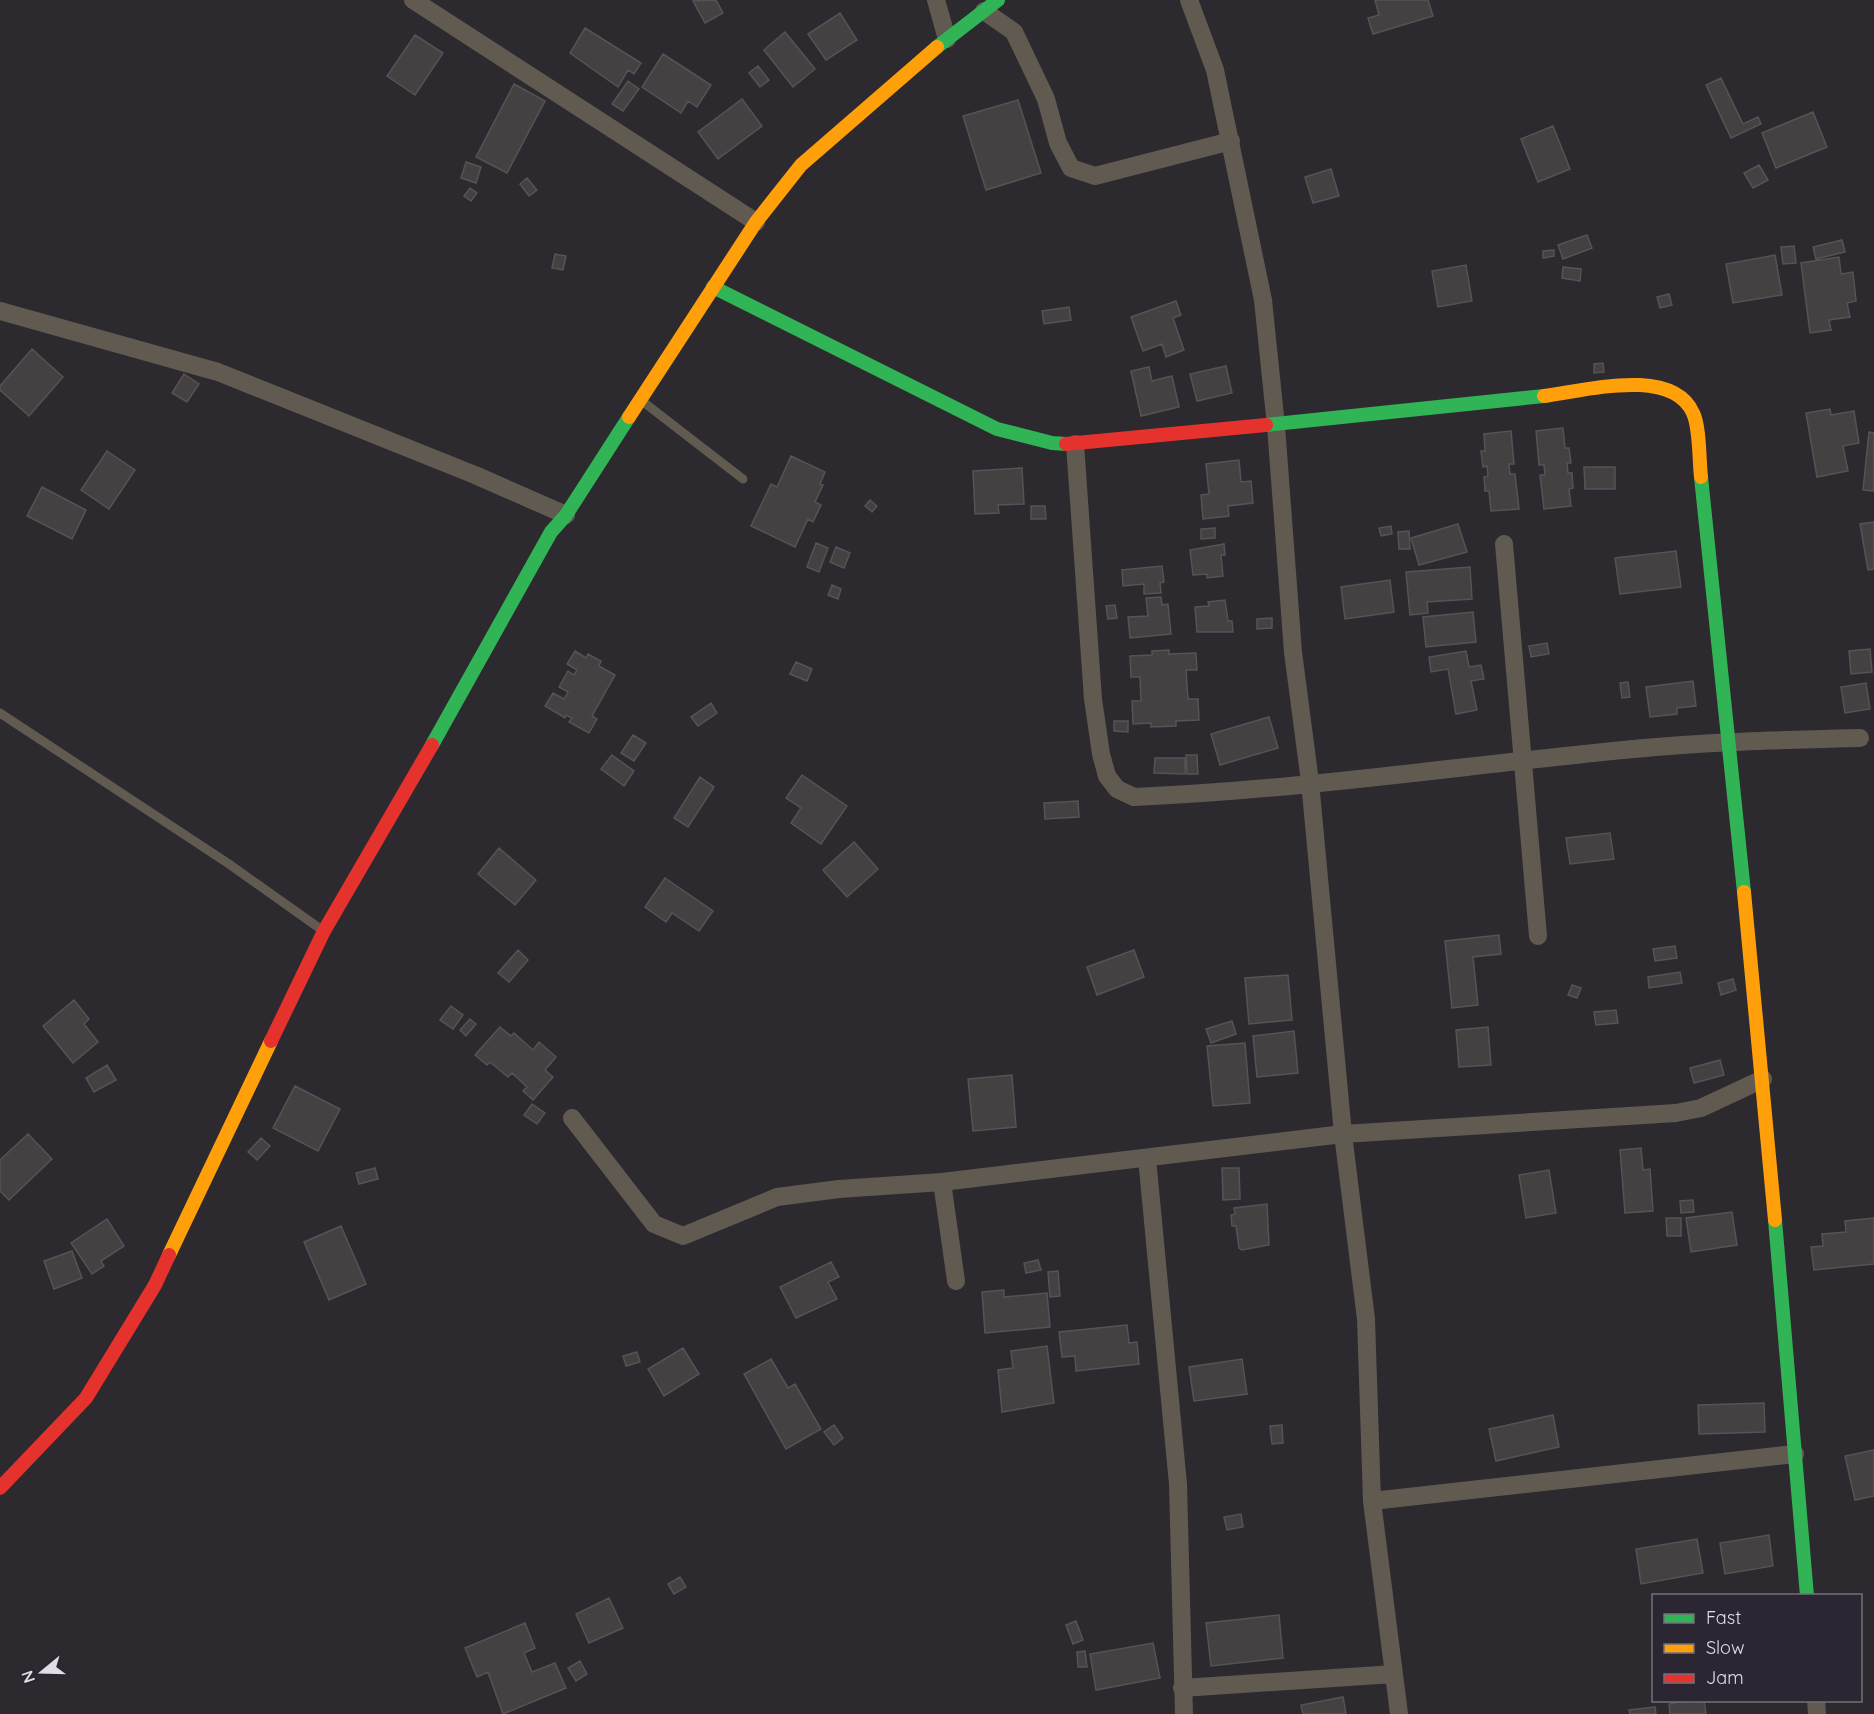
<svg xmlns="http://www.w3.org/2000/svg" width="1874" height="1714" font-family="Quicksand,sans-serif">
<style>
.building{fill:#454143;stroke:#575354;stroke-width:1.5}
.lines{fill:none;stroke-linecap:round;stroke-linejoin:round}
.lane{stroke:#615a51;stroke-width:9}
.street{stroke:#615a51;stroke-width:18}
.fast{stroke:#30b455;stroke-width:14}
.slow{stroke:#ff9f0a;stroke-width:14}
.jam{stroke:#e5322d;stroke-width:14}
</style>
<rect width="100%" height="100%" fill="#2c292f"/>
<path class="building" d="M716,0L723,13L705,23L693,1Z
M1375,0H1428L1433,16L1373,34L1368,18L1379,15Z
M840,13L857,40L826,60L808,34Z
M585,28L641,63L634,74L628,70L618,87L570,53Z
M785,32L815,69L793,87L764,50Z
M415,35L443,53L415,95L387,76Z
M663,54L711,85L697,107L688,101L681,113L642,87Z
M758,66L769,80L760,87L749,73Z
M1721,78L1743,124L1758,117L1761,124L1731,138L1706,85Z
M628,81L639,89L623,111L612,104Z
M514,84L545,101L507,173L476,157Z
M742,99L762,126L718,159L698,132Z
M742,99L762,126L718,159L698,132Z
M1018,100L1041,173L986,190L963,116Z
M1813,112L1827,147L1776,168L1762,133Z
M1553,126L1570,169L1538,182L1521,139Z
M466,162L481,167L476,183L461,178Z
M1759,165L1768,180L1753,188L1744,173Z
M1331,169L1339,196L1313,203L1305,177Z
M527,178L537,190L529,196L520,184Z
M470,188L477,193L471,201L464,196Z
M1587,235L1592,248L1563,259L1558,245Z
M1842,240L1845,252L1816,259L1813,247Z
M1794,246L1796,263L1783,264L1781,247Z
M1554,250V256L1543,258V251Z
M555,254L566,256L563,270L552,268Z
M1775,255L1782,295L1733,303L1726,264Z
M1839,257L1841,274L1853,272L1856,301L1847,303L1850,317L1829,320L1831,330L1810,333L1801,263Z
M1466,265L1472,301L1438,307L1432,271Z
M1563,267L1581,269L1580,281L1562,278Z
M1669,294L1672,305L1660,308L1657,297Z
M1176,301L1181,315L1173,318L1184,350L1166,357L1162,344L1143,351L1131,317Z
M1069,307L1071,320L1044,324L1042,311Z
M32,349L63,377L29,416L0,390V386Z
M1603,363L1604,372L1594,373V364Z
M1226,366L1232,393L1197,401L1190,374Z
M1149,367L1152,381L1172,376L1179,407L1141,416L1131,371Z
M184,374L199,384L187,402L172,393Z
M1830,409L1831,415L1854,411L1859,443L1843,446L1848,471L1817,477L1806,413Z
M1563,428L1565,448H1569L1571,463H1567L1568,473H1572L1573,488L1569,489L1571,506L1544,509L1540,475H1545L1544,465H1539L1536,431Z
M1511,431L1514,464H1509L1510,474H1515L1519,509L1491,511L1489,491H1485L1484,477L1488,476L1487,466L1483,467L1481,451H1485L1484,434Z
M1869,432L1874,433V491L1863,490Z
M1869,432L1874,433V491L1863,490Z
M107,451L135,470L109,509L81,490Z
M107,451L135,470L109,509L81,490Z
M791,456L825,472L820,484L823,485L815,502L821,505L813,522L808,519L795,547L751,526L771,484L777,487Z
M1239,460L1241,482L1251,481L1253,503L1228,506L1229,516L1203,519L1201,495L1209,494L1206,464Z
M1584,467H1615V489H1585Z
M1022,468L1024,504L998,505L999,513L975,514L973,471Z
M42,487L86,510L72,539L27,516Z
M870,500L877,506L872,512L865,506Z
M1031,506H1045L1046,519H1031Z
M1874,522V569L1868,570L1860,524Z
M1874,522V569L1868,570L1860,524Z
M1458,524L1467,552L1419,565L1411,538Z
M1391,526L1392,534L1381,536L1379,528Z
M1215,528V538L1201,539V529Z
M1409,531L1410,549H1399L1398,532Z
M816,543L828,548L819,572L807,567Z
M1224,544L1225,555H1221L1223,576L1207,578V574L1193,575L1190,550Z
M836,547L850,553L844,568L830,562Z
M1676,551L1681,587L1620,594L1615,558Z
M1162,566L1164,582L1160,583L1161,593L1144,594V584L1123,586L1122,570Z
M1470,567L1472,599L1427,602L1428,613L1410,615L1406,572Z
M1390,580L1394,612L1345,619L1341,587Z
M832,585L841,589L838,599L828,595Z
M1161,597L1162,605L1168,604L1171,634L1130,638L1128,617L1148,616L1146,598Z
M1225,600L1228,621H1232L1233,632H1197L1195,607L1209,606L1208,602Z
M1115,605L1117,618L1108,619L1106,606Z
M1473,612L1476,642L1426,647L1423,617Z
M1272,618V628L1257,629V619Z
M1547,643L1549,654L1531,657L1529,646Z
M1870,649L1872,672L1851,674L1849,651Z
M1169,650V654L1196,653L1197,670H1186L1188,699H1198L1199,720L1176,721V726L1151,727V723L1133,724L1132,701H1141L1140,677H1131L1130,656L1152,655V651Z
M575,651L586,658L588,654L601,661L599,666L615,675L592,716L597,719L589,733L569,722L572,718L566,715L565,718L545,706L553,693L564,699L568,692L559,687L568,671L574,675L577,670L567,664Z
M1466,651L1469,667L1481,665L1484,679L1471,681L1477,710L1456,714L1448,669L1431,672L1429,657Z
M796,662L812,669L807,681L790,674Z
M1693,681L1696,706L1677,708V714L1650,717L1646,687Z
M1628,682L1630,697L1622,698L1620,683Z
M1866,683L1870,709L1845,713L1841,687Z
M711,703L717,713L698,726L691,717Z
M1269,717L1278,748L1220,765L1211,734Z
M1114,721H1128V732L1114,731Z
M633,735L646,743L634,761L621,753Z
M612,755L634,771L624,786L601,769Z
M1186,755H1197L1198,774H1187Z
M1155,758H1185V774L1154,773Z
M802,775L847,806L821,844L791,823L801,808L786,798Z
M802,775L847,806L821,844L791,823L801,808L786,798Z
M700,777L714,787L688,827L674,818Z
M1078,801L1079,817L1045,819L1044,803Z
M1610,833L1614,859L1570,864L1566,838Z
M854,842L878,869L847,897L823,870Z
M499,848L536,880L515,905L478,874Z
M665,878L713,911L699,931L672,913L666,922L645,907Z
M1499,935L1501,954L1473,957L1478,1005L1452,1008L1445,941Z
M1675,946L1677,958L1655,961L1653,949Z
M518,950L528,960L509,982L498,973Z
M1134,950L1144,977L1097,995L1087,967Z
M1680,972L1682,983L1649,988L1648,977Z
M1288,975L1292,1020L1249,1024L1245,978Z
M1733,979L1736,990L1721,995L1718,983Z
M1572,985L1581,988L1577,998L1568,995Z
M74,1000L89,1019L84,1024L98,1042L73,1063L43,1026Z
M451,1006L463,1015L453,1029L440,1020Z
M1616,1010L1618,1023L1596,1025L1594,1012Z
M470,1019L476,1024L466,1036L460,1030Z
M1232,1021L1236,1034L1211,1043L1206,1029Z
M500,1027L511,1036L514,1033L533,1050L539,1042L556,1057L545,1070L553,1077L533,1100L523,1091L527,1087L512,1073L508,1077L490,1062L487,1065L475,1055Z
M1488,1027L1491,1065L1459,1067L1456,1030Z
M1294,1031L1298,1073L1257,1077L1253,1036Z
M1245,1043L1250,1103L1213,1106L1207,1046Z
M1720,1060L1724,1075L1694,1083L1690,1068Z
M107,1065L116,1080L94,1092L86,1078Z
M1012,1075L1016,1127L973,1131L968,1079Z
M295,1086L340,1109L318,1151L273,1128Z
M532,1104L545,1113L537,1124L524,1115Z
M28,1134L52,1159L9,1200L0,1191V1160Z
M261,1138L270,1146L257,1160L248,1152Z
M1641,1148L1643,1170L1650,1169L1653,1211L1625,1213L1620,1150Z
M375,1168L378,1179L359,1184L356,1173Z
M1222,1168H1239L1240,1199L1223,1200Z
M1549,1170L1556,1213L1526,1218L1519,1175Z
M1549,1170L1556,1213L1526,1218L1519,1175Z
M1693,1200L1694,1212L1681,1213L1680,1201Z
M1267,1204L1269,1245L1242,1250L1239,1248L1236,1226H1232L1231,1215L1235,1214L1234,1208Z
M1732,1212L1737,1245L1691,1252L1686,1218Z
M1666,1218H1681V1236H1667Z
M1874,1218V1264L1814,1270L1811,1247L1823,1246L1822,1234L1846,1232L1845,1221Z
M107,1219L124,1246L101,1261L104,1266L92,1274L71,1243Z
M341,1226L366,1284L329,1300L304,1242Z
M72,1251L82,1278L54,1289L44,1261Z
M1038,1260L1041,1270L1026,1273L1024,1263Z
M831,1262L839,1277L828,1282L837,1299L796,1318L780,1287Z
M1058,1271L1060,1296L1050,1297L1048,1272Z
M1004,1290V1297L1047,1293L1050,1327L985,1333L982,1292Z
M1127,1325L1129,1343L1137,1342L1139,1364L1076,1371L1075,1356L1062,1357L1059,1332Z
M1047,1346L1054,1403L1002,1412L998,1370L1013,1368L1011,1351Z
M683,1348L699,1374L664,1396L648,1369Z
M683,1348L699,1374L664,1396L648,1369Z
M637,1352L640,1362L626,1366L623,1356Z
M771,1359L788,1388L795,1384L821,1429L786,1449L744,1374Z
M1242,1359L1247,1394L1194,1401L1189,1367Z
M1764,1403L1765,1432L1699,1434L1698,1405Z
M1553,1415L1559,1447L1496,1461L1489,1429Z
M834,1425L843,1438L834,1445L824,1432Z
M1282,1425L1283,1443L1272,1444L1270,1426Z
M1874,1450V1496L1855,1500L1845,1456Z
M1241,1514L1243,1527L1227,1530L1224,1517Z
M1769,1535L1773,1566L1725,1574L1720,1543Z
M1697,1539L1703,1573L1641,1584L1636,1549Z
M680,1577L686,1587L674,1594L668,1584Z
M609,1598L623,1628L589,1643L576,1614Z
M1279,1615L1283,1658L1211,1666L1206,1623Z
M1076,1621L1083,1640L1073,1644L1066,1625Z
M525,1623L535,1648L524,1653L532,1672L555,1663L566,1688L503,1714L488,1672L477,1677L465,1648Z
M1153,1643L1160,1678L1096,1690L1090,1654Z
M1085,1651L1087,1667H1078L1077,1652Z
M580,1661L587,1674L576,1681L568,1668Z
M1343,1697L1346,1714H1303L1301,1705Z
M1689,1700H1704L1706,1714H1670L1669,1704Z
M1655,1707L1656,1714H1630L1629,1710Z"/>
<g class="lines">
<path class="lane" d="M642,401L743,479
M0,713L229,864L322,930"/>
<path class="street" d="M413,0L756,222
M936,0L947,39
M1189,0L1215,70L1263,300L1276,426L1293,652L1310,782L1343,1134L1366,1319L1372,1501L1399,1714
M984,11L1014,32L1046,99L1058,143L1071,168L1095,176L1231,141
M0,311L218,372L475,475L566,515
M1075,444L1093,699L1101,754L1107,776L1117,789L1134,797C1297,790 1460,766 1623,750C1702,742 1781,740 1860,738
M1504,544L1538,936
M572,1118L654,1224L683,1236L777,1197L839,1189L942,1182L1343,1134L1676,1113L1701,1108L1763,1079
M1147,1158L1178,1484L1184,1714
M942,1182L956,1281
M1372,1501L1795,1454
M1182,1688L1394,1674
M1816,1700L1817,1714"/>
<path class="fast" d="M937,47L998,0
M713,287L997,429L1052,443L1066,444
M1266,425L1544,396
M1701,477L1744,892
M432,745L551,532L566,515L629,417
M1775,1220L1807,1596"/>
<path class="slow" d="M1544,396C1584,391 1672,366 1693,413C1700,427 1699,460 1701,477
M629,417L756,222L801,165L937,47
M1744,892L1775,1220
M169,1255L271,1041"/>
<path class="jam" d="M1066,444L1266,425
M271,1041L324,931L432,745
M0,1488L86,1398L155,1285L169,1255"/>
</g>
<rect x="1652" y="1594" width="210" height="108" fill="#2b2632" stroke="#746f7a" stroke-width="1.5"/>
<rect x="1664" y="1614" width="30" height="9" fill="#30b455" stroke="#746f7a" stroke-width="1.5"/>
<text x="1706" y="1624" font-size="18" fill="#e1dde6">Fast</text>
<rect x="1664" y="1644" width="30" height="9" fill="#ff9f0a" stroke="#746f7a" stroke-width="1.5"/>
<text x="1706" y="1654" font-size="18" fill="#e1dde6">Slow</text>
<rect x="1664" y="1674" width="30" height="9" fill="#e5322d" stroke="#746f7a" stroke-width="1.5"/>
<text x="1706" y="1684" font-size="18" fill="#e1dde6">Jam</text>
<g transform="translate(42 1672) rotate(251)" stroke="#2b2632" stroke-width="4.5" paint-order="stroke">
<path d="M0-4.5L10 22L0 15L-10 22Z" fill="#e1dde6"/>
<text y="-9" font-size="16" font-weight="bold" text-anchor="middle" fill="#e1dde6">N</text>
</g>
</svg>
